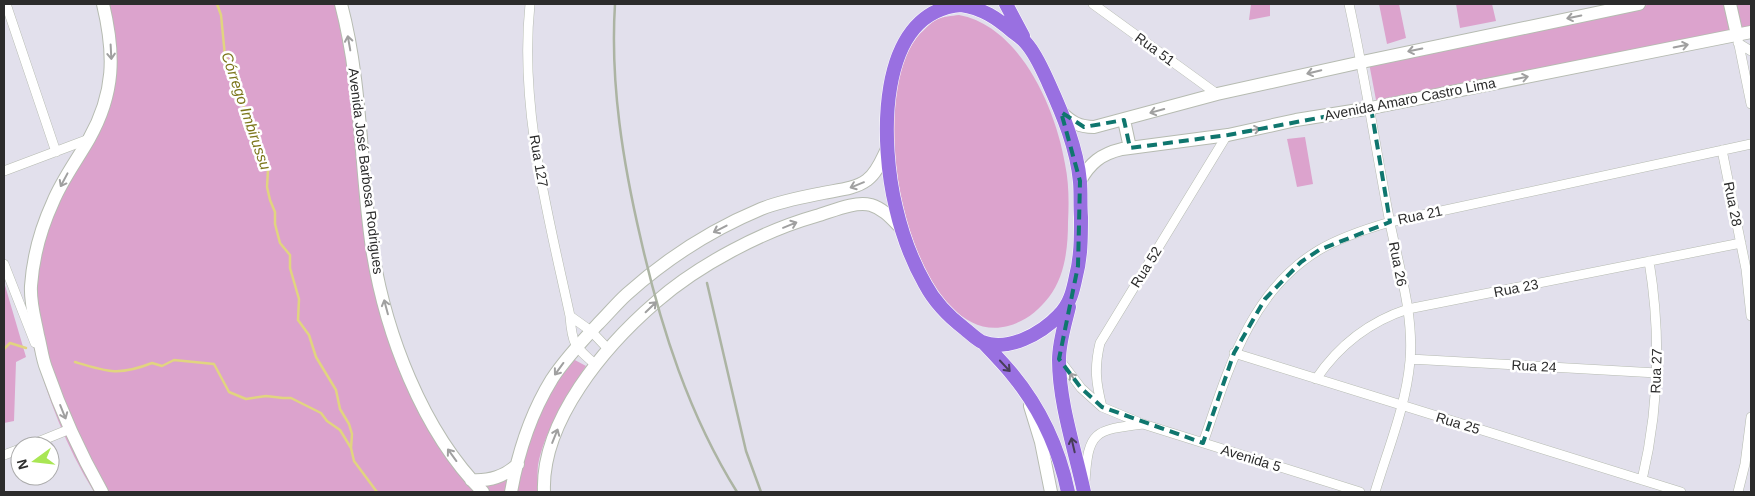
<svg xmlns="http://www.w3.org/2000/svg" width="1755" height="496" font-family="Helvetica,sans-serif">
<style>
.green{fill:#dca3cd}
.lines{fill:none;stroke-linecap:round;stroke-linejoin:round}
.stream{stroke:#e1d480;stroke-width:2.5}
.street-casing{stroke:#b6bbb1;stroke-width:10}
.secondary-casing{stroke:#b6bbb1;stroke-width:14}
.primary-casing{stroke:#fff;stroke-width:15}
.street{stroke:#fff;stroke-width:9}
.secondary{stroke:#fff;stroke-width:12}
.primary{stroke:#9970e1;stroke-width:14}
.rail{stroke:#acb4a3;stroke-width:2.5}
.oneway{stroke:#a0a0a0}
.oneway2{stroke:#473d59}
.marked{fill:none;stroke:#0f766e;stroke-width:4;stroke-dasharray:10 6;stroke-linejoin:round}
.labels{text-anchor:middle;stroke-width:5;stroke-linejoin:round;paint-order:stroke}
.street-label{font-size:14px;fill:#2c2c2c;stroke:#fff}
.water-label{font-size:15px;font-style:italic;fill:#7c761b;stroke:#fff}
</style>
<rect width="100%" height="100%" fill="#e2e0ec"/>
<path class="green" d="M105,4H335L346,57L363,211L400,365L479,492H94C66,447 47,396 33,345L39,219L46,202L64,169L88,134L107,92Z
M1251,4H1270V16L1249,20Z
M1379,4H1399L1406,38L1387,44Z
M1456,4H1492L1496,21L1460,28Z
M1652,4H1751V30L1376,100L1369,63Z
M959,15C1020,26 1056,109 1065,164C1069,183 1069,203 1068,222C1068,248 1065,276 1049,297C1038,311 1026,321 1008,326C911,352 856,89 924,30C928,26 932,22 936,20C943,16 952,16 959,15Z
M1305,137L1313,184L1297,187L1287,139Z
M4,282L26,357L16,362L14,421L4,423Z
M573,359L586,366C568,394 544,432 538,465C537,474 538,483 538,492H487L475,479L486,477L522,458L539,415L554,386Z"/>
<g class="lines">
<path class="stream" d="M217,4L221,15L225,56L235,73L239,92L251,128L265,158L268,170L267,187L270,200L275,212V224L280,243L290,255V268L299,299L298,320L309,335L316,357L336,390L340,409L349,424L352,434L351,448L354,461L377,492
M4,349L10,343L26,348
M75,362C108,372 119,376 152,363L162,366L174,360L214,364L229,392L246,399L266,396L283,398H291L321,413L327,421L340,430L351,448"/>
<g class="street-casing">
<path id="street" d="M6,4L56,152
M530,4C519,108 548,214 570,316C572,344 574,346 596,365
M1093,4L1217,94
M1349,4C1365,77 1376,150 1390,223C1399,268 1414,315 1410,361C1406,406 1388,449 1375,492
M1737,35L1751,104
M1738,43L1751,51
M1722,150L1746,269L1751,316
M4,171L89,139
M4,264L35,343
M570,316L591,331L609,350
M1234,353L1681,492
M1059,359L1081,388L1102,407L1143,424L1360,492
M1410,359L1657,373
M1316,379C1339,345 1368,322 1408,309L1741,243
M1102,407C1096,383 1094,368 1100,343L1227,135
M1203,443C1228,371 1249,292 1319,250C1341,237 1366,229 1390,222L1751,144
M28,446L70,429
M4,455L20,449
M1642,480C1659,408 1661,334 1649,261
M1085,482C1088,431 1094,430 1143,424
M1738,492L1745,464L1751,417"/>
</g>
<g class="secondary-casing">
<path id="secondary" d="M341,4C362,83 360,167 372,248C385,332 422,431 483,492
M1730,4L1737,35
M1061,112C1071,122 1079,127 1094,127L1217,94L1362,62L1639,4
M1124,120L1130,148
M1080,181C1090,163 1101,154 1122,149L1228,135L1296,120L1371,108L1751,32
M1030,406L1041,442L1051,492
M471,480C490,481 504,477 518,464
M102,492C80,453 61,411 46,368C42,358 41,346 38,335C35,319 30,303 31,286C33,258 41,228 53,202C62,180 77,160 89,139C115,93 115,54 103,4
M511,492C518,453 531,413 552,379C565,359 582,341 598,324C608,314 617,303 627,294C666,259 713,229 761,209C781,201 803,197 823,193C838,190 855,189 867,180C877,173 882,159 887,149
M544,492C541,421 605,346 656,302C698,265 763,231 816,216C833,211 854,201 871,205C884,209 892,219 901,228"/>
</g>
<g class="primary-casing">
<path id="primary" d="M1006,4L1023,36
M961,5C982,8 997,18 1013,32C1017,35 1023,39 1026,43C1036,54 1043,71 1049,84C1063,115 1077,148 1080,182C1081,194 1080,205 1081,217C1081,237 1081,257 1076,276C1073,291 1070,304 1059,315C1041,334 1008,352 982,342C976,339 970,333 965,329C948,316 935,303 925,284C912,261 902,234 896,208C881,148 874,12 961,5Z
M1069,307C1065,324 1059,342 1059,360C1059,403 1075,450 1084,492
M983,342C993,353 1003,363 1012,374C1040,408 1059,449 1068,492"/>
</g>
<use href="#street" class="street"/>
<use href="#secondary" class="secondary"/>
<use href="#primary" class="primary"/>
<path class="rail" d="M615,4C610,83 623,163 641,240C661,328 689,415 737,492
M707,283L746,451L761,492"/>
</g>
<defs><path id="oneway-shaft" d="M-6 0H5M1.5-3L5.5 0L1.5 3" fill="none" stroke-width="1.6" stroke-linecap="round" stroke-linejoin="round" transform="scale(1.25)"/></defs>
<g class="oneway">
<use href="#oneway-shaft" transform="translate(1574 17) rotate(168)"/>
<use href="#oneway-shaft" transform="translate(349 43) rotate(-100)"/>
<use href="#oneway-shaft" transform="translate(1681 46) rotate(-11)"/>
<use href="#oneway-shaft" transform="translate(1415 50) rotate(168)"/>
<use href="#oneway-shaft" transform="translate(111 52) rotate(87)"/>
<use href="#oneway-shaft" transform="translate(1314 72) rotate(167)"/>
<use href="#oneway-shaft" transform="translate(1521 78) rotate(-11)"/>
<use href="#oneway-shaft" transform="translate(1157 111) rotate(165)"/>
<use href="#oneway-shaft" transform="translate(1253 130) rotate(-12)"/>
<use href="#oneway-shaft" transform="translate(64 180) rotate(118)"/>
<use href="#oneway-shaft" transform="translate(857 185) rotate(158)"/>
<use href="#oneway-shaft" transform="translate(790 225) rotate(-22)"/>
<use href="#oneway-shaft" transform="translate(720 229) rotate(153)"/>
<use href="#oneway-shaft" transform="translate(386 307) rotate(-105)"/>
<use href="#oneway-shaft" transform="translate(651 307) rotate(-44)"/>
<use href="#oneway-shaft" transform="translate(559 369) rotate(126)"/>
<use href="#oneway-shaft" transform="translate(1074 379) rotate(-126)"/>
<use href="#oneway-shaft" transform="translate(63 412) rotate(68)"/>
<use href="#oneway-shaft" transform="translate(555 436) rotate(-68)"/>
<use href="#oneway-shaft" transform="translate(452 455) rotate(-126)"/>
</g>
<g class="oneway2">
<use href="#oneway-shaft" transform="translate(1005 366) rotate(47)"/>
<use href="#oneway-shaft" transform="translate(1073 445) rotate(-103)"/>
</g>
<path class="marked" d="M1371,108L1390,222L1319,250L1301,262L1265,299L1234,353L1203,443L1102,407L1081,388L1059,359L1078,266L1080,181L1061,112L1084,127L1124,120L1130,148L1228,135Z"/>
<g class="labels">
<g class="street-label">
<text transform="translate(1155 49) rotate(36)" y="5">Rua 51</text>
<text transform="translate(1410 99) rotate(-11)" y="5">Avenida Amaro Castro Lima</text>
<text transform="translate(539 161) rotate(80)" y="5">Rua 127</text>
<text transform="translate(366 171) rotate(83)" y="5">Avenida José Barbosa Rodrigues</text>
<text transform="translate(1733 204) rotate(79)" y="5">Rua 28</text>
<text transform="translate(1420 215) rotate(-12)" y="5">Rua 21</text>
<text transform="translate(1398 264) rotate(79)" y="5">Rua 26</text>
<text transform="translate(1146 267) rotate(-58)" y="5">Rua 52</text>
<text transform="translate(1516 288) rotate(-11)" y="5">Rua 23</text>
<text transform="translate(1534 366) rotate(3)" y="5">Rua 24</text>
<text transform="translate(1656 371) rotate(-88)" y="5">Rua 27</text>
<text transform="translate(1458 423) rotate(17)" y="5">Rua 25</text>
<text transform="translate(1251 458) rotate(17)" y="5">Avenida 5</text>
</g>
<g class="water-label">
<text transform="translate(246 111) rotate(71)" y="5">Córrego Imbirussu</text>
</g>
</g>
<rect width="1755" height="496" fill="none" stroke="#2c2c2c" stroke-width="10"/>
<g transform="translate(35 461) rotate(255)"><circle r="24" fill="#ffffff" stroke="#ababab"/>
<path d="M0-4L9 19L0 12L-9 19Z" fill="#a9e654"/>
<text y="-8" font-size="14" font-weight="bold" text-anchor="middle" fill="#2c2c2c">N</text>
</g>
</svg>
